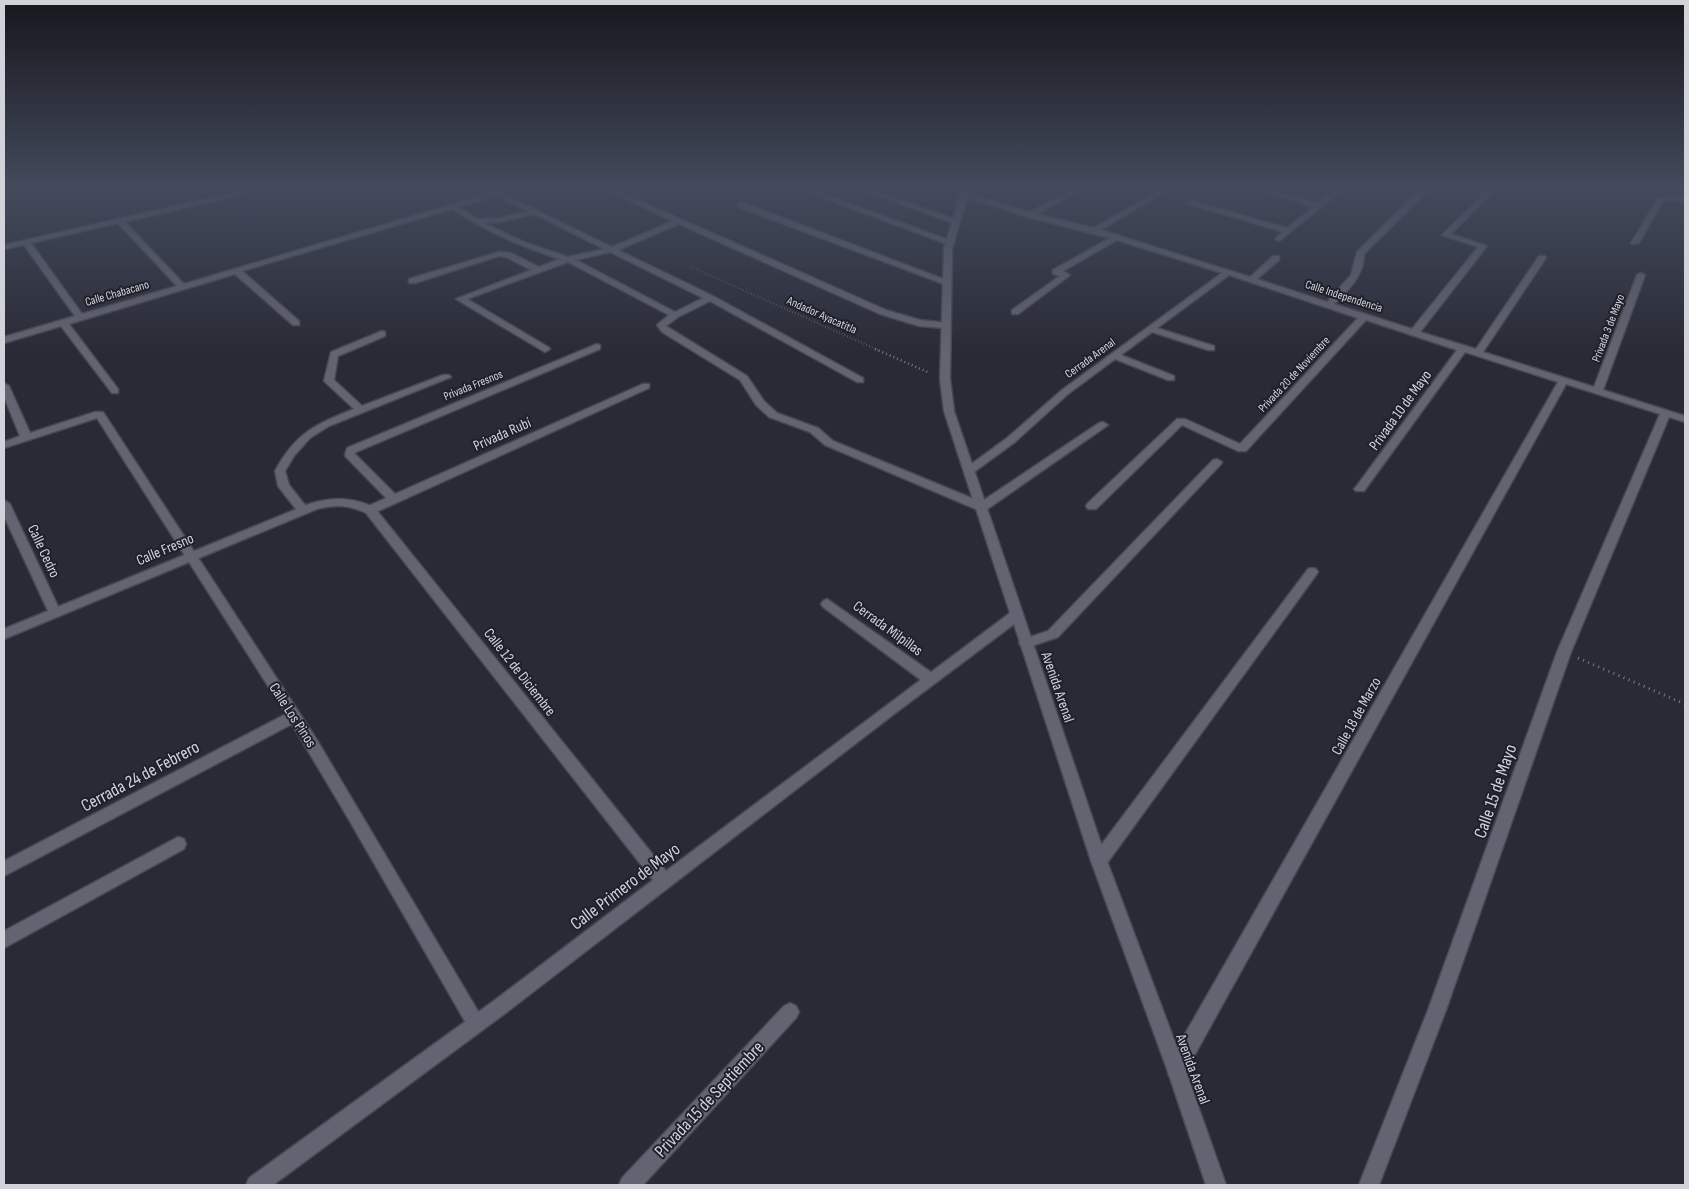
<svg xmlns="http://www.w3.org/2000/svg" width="1689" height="1189" font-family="'Sofia Sans Condensed',sans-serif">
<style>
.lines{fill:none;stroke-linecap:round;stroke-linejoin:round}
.lane-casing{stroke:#484851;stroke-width:3}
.street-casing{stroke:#484851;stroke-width:3}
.secondary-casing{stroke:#484851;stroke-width:3}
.path-far2{stroke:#7a7b84;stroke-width:2;stroke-dasharray:0.5 2.5;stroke-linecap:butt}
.path-far1{stroke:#7a7b84;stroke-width:2.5;stroke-dasharray:1 3;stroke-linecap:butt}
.path{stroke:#7a7b84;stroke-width:3;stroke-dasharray:1 4.5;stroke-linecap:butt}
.lane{fill:#636471;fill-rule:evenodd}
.street{fill:#636471;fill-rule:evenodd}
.secondary{fill:#636471;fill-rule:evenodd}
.labels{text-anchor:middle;stroke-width:4;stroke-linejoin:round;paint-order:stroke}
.far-street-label{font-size:12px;fill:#d2d3da;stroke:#1f202b}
.street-label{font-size:15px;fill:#d2d3da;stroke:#1f202b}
.near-street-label{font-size:18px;fill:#d2d3da;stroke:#1f202b}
</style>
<rect width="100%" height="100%" fill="#292a35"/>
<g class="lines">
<g class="lane-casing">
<path id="lane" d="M1669,196L1685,197V201L1669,200L1662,202L1639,243L1633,244L1631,243L1657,200Z"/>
</g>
<g class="street-casing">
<path id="street" d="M253,188H266L125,222L184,284L497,191L612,247L673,221L601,188H611L886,310L920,320L948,323L949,325L945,328L919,326L880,314L679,224L618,250L713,296L863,378V382H857L710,301L678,317L666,326L747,376L764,401L777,413L818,428L833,441L981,502L1099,423L1103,422L1108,425L986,510H978L825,445L810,432L769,417L756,405L740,380L662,332L657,325L669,315L568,262L467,299L548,347L550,349L545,352L456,299L531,270L506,257L499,256L415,283H409V279L499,252L511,253L539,267L560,259C519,246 488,232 452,209L242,271L299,321V325H293L235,274L69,324L118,389V393H112L61,326L4,343V337L75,316L24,245L4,249V245ZM496,195L528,211L501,218L477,219L458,207ZM534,214L604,249L568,257L524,242L484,223L501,222ZM118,223L177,286L82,314L31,243ZM610,252L703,298L675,312L576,260Z
M797,188H807L954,242L947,244Z
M857,188H867L960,221L953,223Z
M1075,188H1084L1037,214L1094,228L1163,188H1171L1101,230L1250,277L1273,256H1279V260L1257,279L1327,302L1351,275L1357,252L1409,199L1424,188H1431L1364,254C1364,276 1348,290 1334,304L1412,329L1478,247L1442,235L1490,188H1497L1451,234L1487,246L1420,332L1476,349L1539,256H1545L1546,258L1483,352L1594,387L1637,275L1641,273L1645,275L1603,390L1685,416V422L1669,417L1571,652L1446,1010L1379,1185H1359L1428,1010L1557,652L1660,414L1566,384L1183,1076L1176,1078L1169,1076L1167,1069L1169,1062L1558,382L1465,352L1364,491H1356L1354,489L1356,487L1457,350L1366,320L1246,451H1238L1182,425L1096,509H1088L1086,506L1088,503L1177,419H1185L1240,444L1358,318L1229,275L1157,328L1214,346V350H1208L1152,332L1121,355L1174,376V380H1168L1115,359L1068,394L1015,442L974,472H966L965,470L966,468L1007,438L1062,390L1222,273L1117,240L1063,271L1070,275L1018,314H1012V310L1060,276L1053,274V270L1110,238L1027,217L960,195L967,193L1029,212Z
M1255,188H1265L1318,203L1337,188H1345L1279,241L1275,239L1283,232L1186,203L1193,201L1287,228L1314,207Z
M738,203H744L951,282L944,284L738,207Z
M382,331L385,332V336L338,356L334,380L362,406L443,375H449L451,377L329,426L310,438L294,456L285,471L289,485L309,510L307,513H299L278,486L275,471C296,433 314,425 354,409L324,381L331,352Z
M597,344L600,345V349L356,452L355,454L395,494L643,384H649V388L374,513H366L364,510L366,507L386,498L346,457L345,455L347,448Z
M4,383L9,386L30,433L95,412H103L317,740L482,1018L485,1024L482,1030L476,1033L470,1030L348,818L292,724L4,876V861L286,714L97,418L4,448V442L20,436L4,397Z
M1217,459L1222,462L1221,464L1058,637L1026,648L1021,646L1019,643L1021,640L1048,631L1213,460Z
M4,500L10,504L61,613L60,616H50L49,613L4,516Z
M1312,568L1316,569L1318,572L1316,575L1105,866L1099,868L1093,866L1091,861L1093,856L1308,569Z
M827,599L935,675L937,679L935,683L930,684L925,683L823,607L821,604L823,601Z
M178,837L184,839L186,844L184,849L4,948V931Z
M790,1003L796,1006L799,1012L796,1018L643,1185H619L622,1178L784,1006Z"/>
</g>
<g class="secondary-casing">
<path id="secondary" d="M962,188H970L952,249L950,379L954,411L1107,861L1185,1069L1226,1185H1206L1167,1069L1091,861L1014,624L894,714L507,1012L273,1185H246L249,1178L495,1000L653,880L366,513C349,505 335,504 317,509L4,639V629L309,504C333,497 351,497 374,507L666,871L1010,613L944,411L940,379L944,249Z"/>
</g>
<path class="path-far2" d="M691,267L878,350"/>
<path class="path-far1" d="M875,349L930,373"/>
<path class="path" d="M1578,658L1685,704"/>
<use href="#lane" class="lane"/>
<use href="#street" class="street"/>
<use href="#secondary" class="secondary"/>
</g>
<linearGradient id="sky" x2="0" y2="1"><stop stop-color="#17171d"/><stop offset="0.53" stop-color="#434a5c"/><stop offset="1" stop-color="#434a5c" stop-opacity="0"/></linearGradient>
<rect width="1689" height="354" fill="url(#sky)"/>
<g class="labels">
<g class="far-street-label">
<text transform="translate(117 293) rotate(-16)" y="4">Calle Chabacano</text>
<text transform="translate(1344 296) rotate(18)" y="4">Calle Independencia</text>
<text transform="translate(822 315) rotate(24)" y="4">Andador Ayacatitla</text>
<text transform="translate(1608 328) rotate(-69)" y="4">Privada 3 de Mayo</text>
<text transform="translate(1090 358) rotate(-36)" y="4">Cerrada Arenal</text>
<text transform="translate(1294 374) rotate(-47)" y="4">Privada 20 de Noviembre</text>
<text transform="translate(473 385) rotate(-22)" y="4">Privada Fresnos</text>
</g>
<g class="street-label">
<text transform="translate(1400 410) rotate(-54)" y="5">Privada 10 de Mayo</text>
<text transform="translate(502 434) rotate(-24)" y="5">Privada Rubí</text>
<text transform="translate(165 549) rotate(-23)" y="5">Calle Fresno</text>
<text transform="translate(44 551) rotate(65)" y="5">Calle Cedro</text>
<text transform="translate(888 628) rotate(36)" y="5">Cerrada Milpillas</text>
<text transform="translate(520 672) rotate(52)" y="5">Calle 12 de Diciembre</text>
<text transform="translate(1058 687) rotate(71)" y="5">Avenida Arenal</text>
<text transform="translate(293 715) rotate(57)" y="5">Calle Los Pinos</text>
<text transform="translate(1356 716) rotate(-61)" y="5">Calle 18 de Marzo</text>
<text transform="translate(1193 1069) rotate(70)" y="5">Avenida Arenal</text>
</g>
<g class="near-street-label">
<text transform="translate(140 776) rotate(-28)" y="6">Cerrada 24 de Febrero</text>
<text transform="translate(1495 791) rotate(-71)" y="6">Calle 15 de Mayo</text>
<text transform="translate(625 886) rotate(-37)" y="6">Calle Primero de Mayo</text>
<text transform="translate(709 1099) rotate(-47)" y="6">Privada 15 de Septiembre</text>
</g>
</g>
<rect width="1689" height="1189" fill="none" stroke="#d2d3da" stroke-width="10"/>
</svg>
